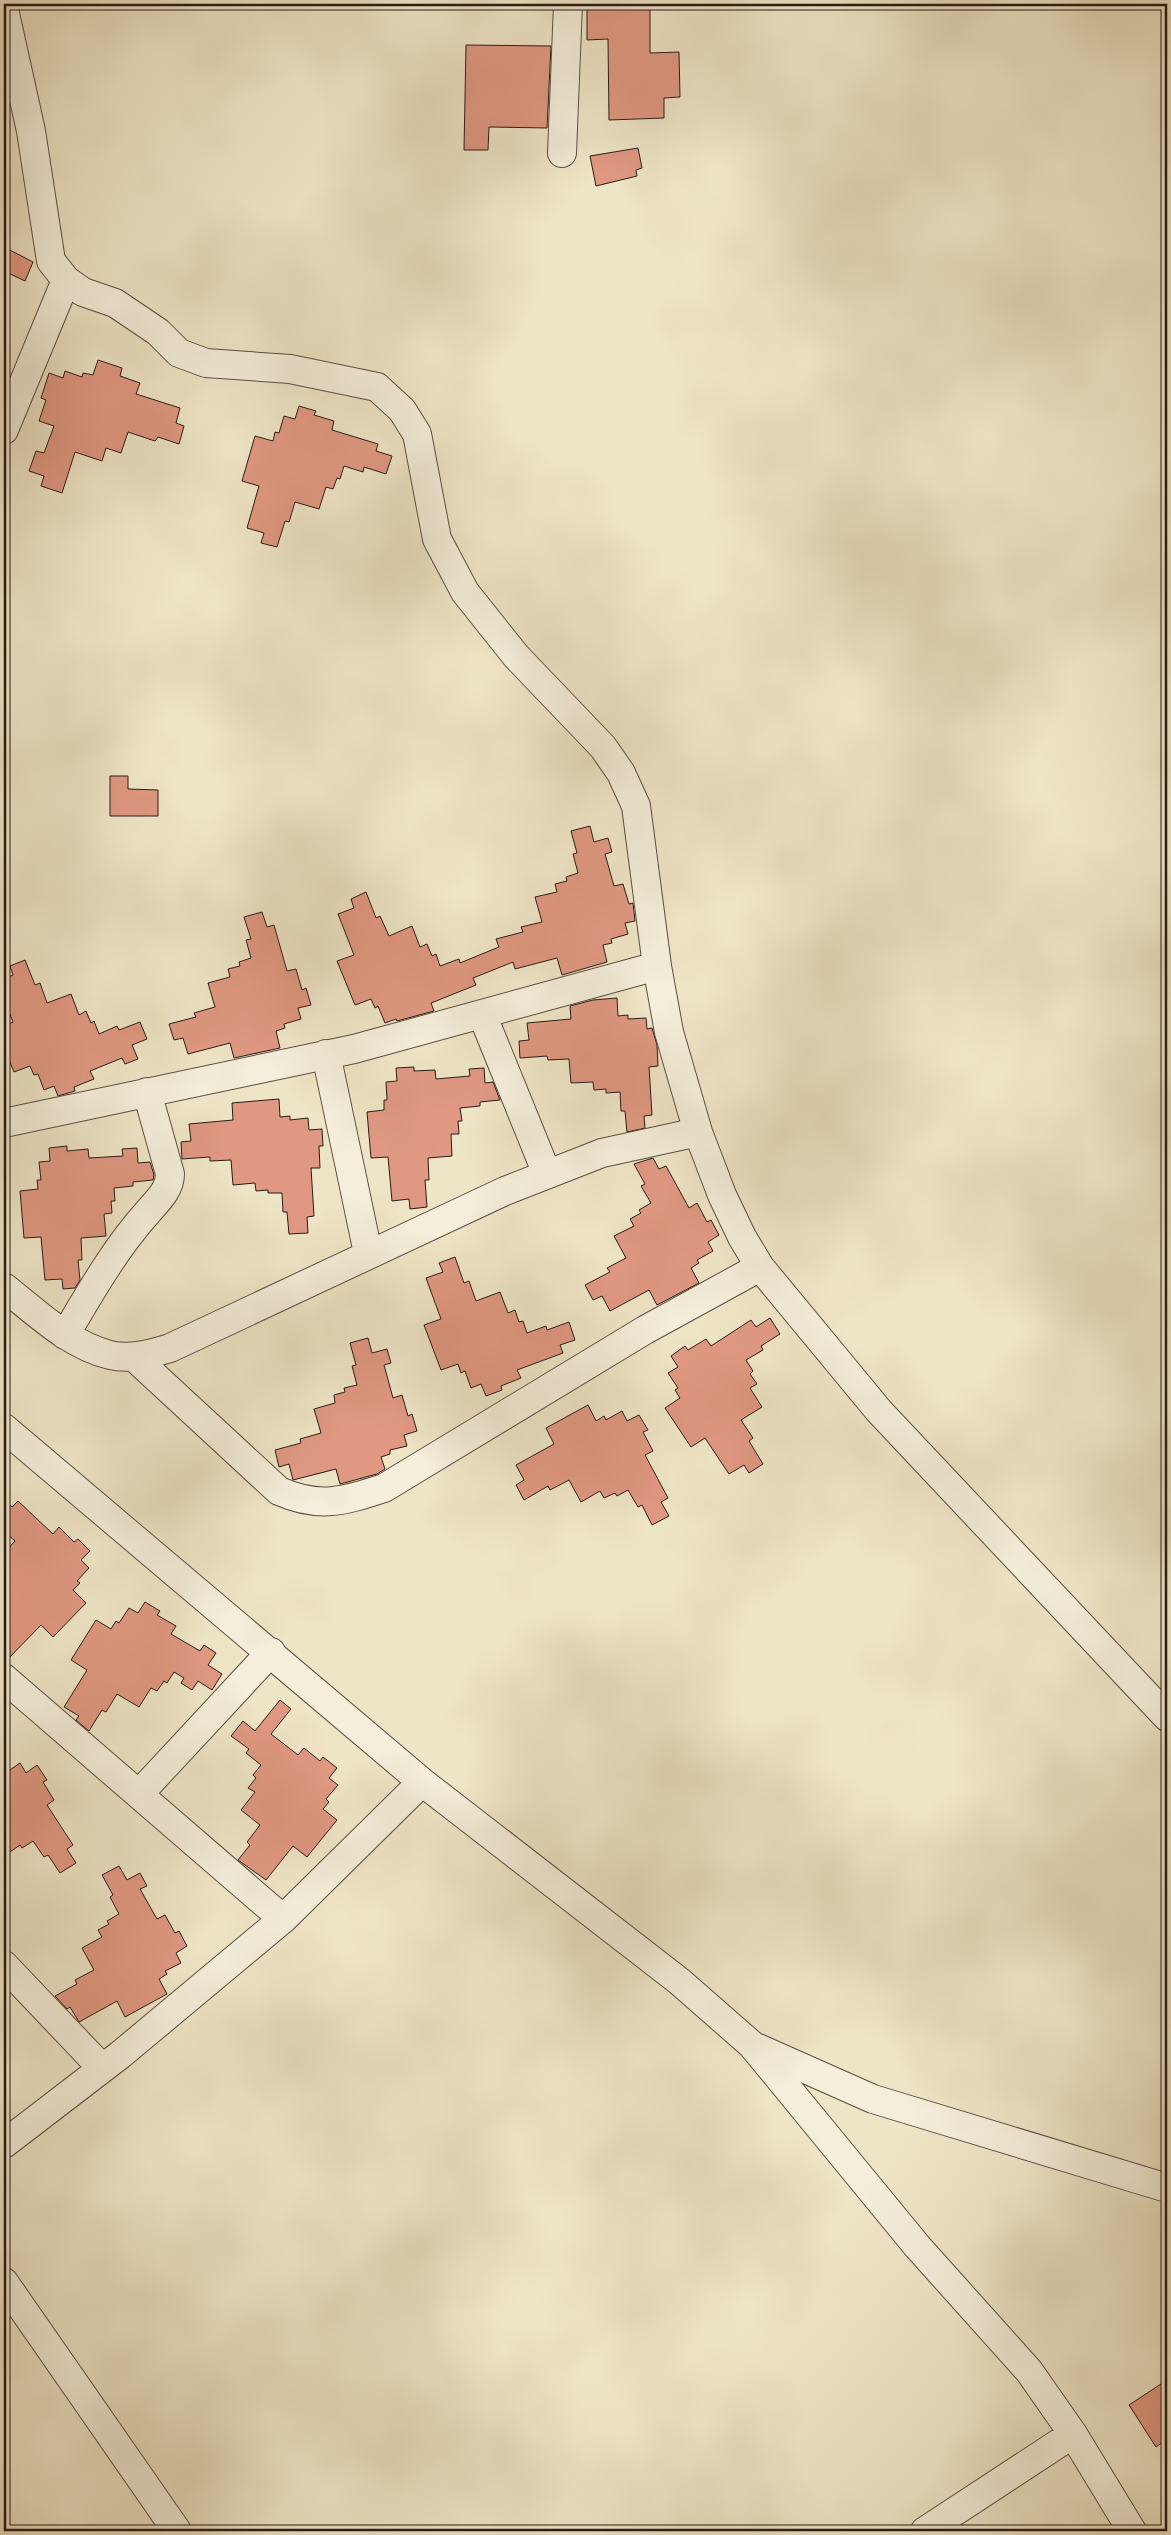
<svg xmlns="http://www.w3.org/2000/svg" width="1171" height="2535" font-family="'IM FELL Double Pica',serif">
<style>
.building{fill:#e09882;stroke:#281b16}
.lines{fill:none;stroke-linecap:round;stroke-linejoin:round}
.minor-casing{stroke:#5a4e42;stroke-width:30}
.minor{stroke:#f4eeda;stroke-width:28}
</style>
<rect width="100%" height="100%" fill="#eee5c6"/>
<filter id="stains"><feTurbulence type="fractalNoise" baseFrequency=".004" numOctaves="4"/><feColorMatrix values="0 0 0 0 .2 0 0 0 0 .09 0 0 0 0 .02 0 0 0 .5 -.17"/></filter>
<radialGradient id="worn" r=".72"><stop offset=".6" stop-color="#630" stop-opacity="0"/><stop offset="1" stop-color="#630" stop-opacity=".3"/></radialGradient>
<path class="building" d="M587,4H650V53L679,52L680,97L664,98V118L609,120L608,39L587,40Z
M466,45L551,46L547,128L489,127L488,150H464Z
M638,148L642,168L636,170L637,176L596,186L590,156Z
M4,247L33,262L25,281L4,271Z
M98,360L122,368L120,376L140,383L136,394L180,408L176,423L184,426L179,444L158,437L155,441L128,432L121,453L106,448L102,461L75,452L62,493L41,486L44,476L29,471L36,451L44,453L54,426L39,421L46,400L41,398L49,373L63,378L65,371L82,377L83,373L93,375Z
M299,406L316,411L314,415L334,421L332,430L378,444L376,451L392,456L386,474L364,467L363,472L344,466L340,479L337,478L333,489L326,487L319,509L295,502L289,522L285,521L277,547L261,543L264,533L247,528L259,486L242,481L255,436L273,441L275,432L279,433L284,416L295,419Z
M110,776H128V789L158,790V816H110Z
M590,826L594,842L608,838L612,852L605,854L614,886L623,884L629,904L633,903L635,921L625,923L628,934L611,939L612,943L603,945L607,962L562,975L557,958L515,969L513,962L473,978L476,985L431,1003L434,1011L397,1021L396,1019L385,1023L378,1006L375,1008L371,999L355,1005L337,961L354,955L338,914L354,908L351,899L366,892L376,918L380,916L389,936L412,926L420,947L427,944L432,956L436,954L440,966L459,959L460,963L499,947L496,939L523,932L521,927L542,922L535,897L557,892L555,884L567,881L566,877L578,873L573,854L577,853L571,831Z
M262,912L267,927L274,925L287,971L296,969L302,990L306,988L311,1005L298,1008L301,1019L284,1024L285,1028L276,1031L280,1048L234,1058L230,1043L188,1054L183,1038L174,1040L169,1024L196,1017L194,1013L215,1007L208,983L230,977L228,969L240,966L239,962L251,958L246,940L251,939L244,917Z
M25,960L35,985L40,983L47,1003L71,994L79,1015L86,1011L91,1023L94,1021L99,1034L117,1026L119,1030L140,1022L147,1039L132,1045L138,1059L125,1064L122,1058L90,1071L94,1079L74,1087L75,1091L58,1096L54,1086L44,1090L38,1074L34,1075L30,1066L14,1072L4,1047V1026L13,1022L4,999V979L13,975L10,966Z
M617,998L618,1016L628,1015V1019L646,1018L647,1029L652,1028L657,1045L658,1066L649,1067L652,1115L644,1116L645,1128L627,1132L625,1111H621L620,1092L606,1093V1089L594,1090L593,1082L571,1083L569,1059L548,1060L547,1056L520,1058L519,1041L529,1040L527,1023L571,1019L570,1006L593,1000Z
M414,1067V1071L435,1070L436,1079L470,1076L469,1069L484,1068L485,1083L493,1082L500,1100L480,1102V1106L460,1108L462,1121H458L459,1134H451L452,1156L428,1158L429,1180H425L427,1207L410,1209L409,1199L392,1201L388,1157L371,1158L367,1112L384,1110V1100H387L386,1082L397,1081L396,1068Z
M279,1099L280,1117L290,1116V1120L308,1118L309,1130L322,1129L323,1146H319L320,1168H311L314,1216L307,1217L308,1233L289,1234L287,1212H283L282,1193H268V1190L256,1191L255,1183L233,1185L231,1160L210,1161V1157L182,1159L181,1142L191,1141L189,1124L233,1120L232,1103Z
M67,1146V1151L88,1149L89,1158L123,1156L122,1149L137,1148L138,1163L150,1162L154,1175L153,1180L133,1182V1186L114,1188L115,1201H111L112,1213L104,1214L106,1236L81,1238L82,1260H78L80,1280L75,1288L63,1289L62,1279L45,1280L41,1237L24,1238L20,1191L38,1189L37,1180H41L39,1162L50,1161L49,1148Z
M653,1158L659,1169L666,1166L689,1208L697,1203L707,1222L711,1220L719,1235L708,1242L713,1251L697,1260L699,1263L691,1268L699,1283L657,1305L649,1290L610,1311L602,1296L593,1300L585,1285L610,1272L607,1268L626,1258L614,1236L634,1226L630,1219L641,1213L639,1210L651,1203L641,1186L645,1184L634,1164Z
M455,1257L464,1283L469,1281L476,1301L500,1292L508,1313L515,1310L519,1322L523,1321L527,1333L546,1326L547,1330L569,1322L575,1340L560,1345L563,1353L517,1370L521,1378L501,1386L502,1390L486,1396L481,1384L471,1388L465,1371L461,1373L458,1364L441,1370L424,1325L441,1319L426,1278L443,1272L439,1263Z
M770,1318L780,1334L761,1346L763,1350L746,1360L753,1371L750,1374L757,1384L750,1388L762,1407L741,1420L753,1438L749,1441L763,1464L749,1473L744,1465L729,1474L705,1438L691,1447L665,1408L680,1398L675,1390L678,1388L668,1373L678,1367L671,1356L685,1346L688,1350L706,1339L711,1346L751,1320L756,1327Z
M368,1338L372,1353L387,1349L391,1363L384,1365L393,1398L402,1395L408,1416L412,1414L417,1431L404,1435L407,1446L390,1450V1454L381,1457L385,1469L377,1474L340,1484L336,1469L293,1480L289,1464L279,1467L275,1450L301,1443L300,1439L321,1433L314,1409L335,1403L334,1395L345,1392L344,1388L357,1385L352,1366L356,1365L350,1343Z
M588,1405L596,1421L604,1416L606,1420L622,1411L627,1421L639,1415L648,1430L643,1432L653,1451L645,1455L668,1498L661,1502L669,1516L652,1525L642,1505L638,1507L628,1490L617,1496L615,1493L604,1498L600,1491L581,1502L569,1480L550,1490L548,1486L524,1500L516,1485L524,1480L516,1465L554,1444L546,1428Z
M4,1499L12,1507L18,1501L53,1534L59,1527L74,1542L78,1539L90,1551L81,1560L89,1568L77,1581L80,1583L73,1590L86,1603L53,1637L41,1625L4,1663V1553L15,1541L4,1531Z
M145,1602L160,1611L157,1615L176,1626L171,1634L200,1651L204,1645L216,1653L208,1665L222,1674L212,1690L198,1681L192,1690L181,1683L184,1678L174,1672L167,1683L164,1681L157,1691L151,1688L139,1707L117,1694L106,1712L102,1710L89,1731L76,1720L79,1716L64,1707L87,1670L71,1660L96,1620L111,1629L116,1621L119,1623L129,1608L138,1613Z
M280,1700L291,1709L271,1734L298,1755L304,1748L320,1761L323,1757L337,1768L329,1778L338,1785L326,1799L329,1802L323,1809L337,1820L307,1857L293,1846L266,1880L238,1860L250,1845L247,1842L260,1825L241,1810L255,1792L248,1788L256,1778L253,1775L261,1765L246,1753L249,1749L231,1736L243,1721L255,1731Z
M20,1763L26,1773L37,1765L47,1780L43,1782L54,1800L47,1805L73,1845L67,1849L76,1863L60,1873L48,1855L44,1857L33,1841L22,1848L20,1845L10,1852L4,1843V1774Z
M119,1866L127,1880L140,1873L147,1886L140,1889L157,1919L165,1915L175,1933L179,1931L187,1946L176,1953L181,1963L165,1971L167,1974L159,1979L167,1994L125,2017L117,2001L79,2022L70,2007L67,2009L55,1996L77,1984L75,1980L94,1970L82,1948L102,1937L98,1930L109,1924L107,1921L119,1914L110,1897L113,1895L102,1875Z
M1167,2380V2439L1156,2447L1129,2405Z"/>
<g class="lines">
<g class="minor-casing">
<path id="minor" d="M4,9L31,131L51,261L66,280L83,292L115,303L158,332L179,353L206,363L290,369L377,387L402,410L417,434L437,539L465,592L516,656L603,747L621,773L636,806L657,966L669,1032L698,1132L722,1195L742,1237L760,1267L879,1411L1167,1717
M562,153L568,4
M4,430L66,280
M482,1014L547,1174
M326,1054L368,1253
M4,1123L354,1049L657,966
M4,1287C36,1312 69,1345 110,1355C129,1360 151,1354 170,1348L505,1191L602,1153L698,1132
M65,1335C90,1293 114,1250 147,1213C157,1201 170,1190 170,1174L147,1092
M134,1357L279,1491C320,1509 344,1501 384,1488L645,1330L760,1267
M4,1428L422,1782L679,1981L752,2045L917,2246L1029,2371L1073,2434L1132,2531
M4,1678L283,1919
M139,1794L271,1652
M4,1965L102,2068
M758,2048L873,2099L1167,2188
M4,2144L120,2055L283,1919L422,1782
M4,2282L177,2531
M925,2531L1073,2434"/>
</g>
<use href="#minor" class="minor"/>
</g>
<rect width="1171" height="2535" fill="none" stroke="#eee5c6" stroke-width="20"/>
<rect x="5" y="5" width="1161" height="2525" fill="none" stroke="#281b16" stroke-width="2.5"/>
<rect x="10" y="10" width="1151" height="2515" fill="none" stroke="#281b16"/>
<rect width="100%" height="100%" filter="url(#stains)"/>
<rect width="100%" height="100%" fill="url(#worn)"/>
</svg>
